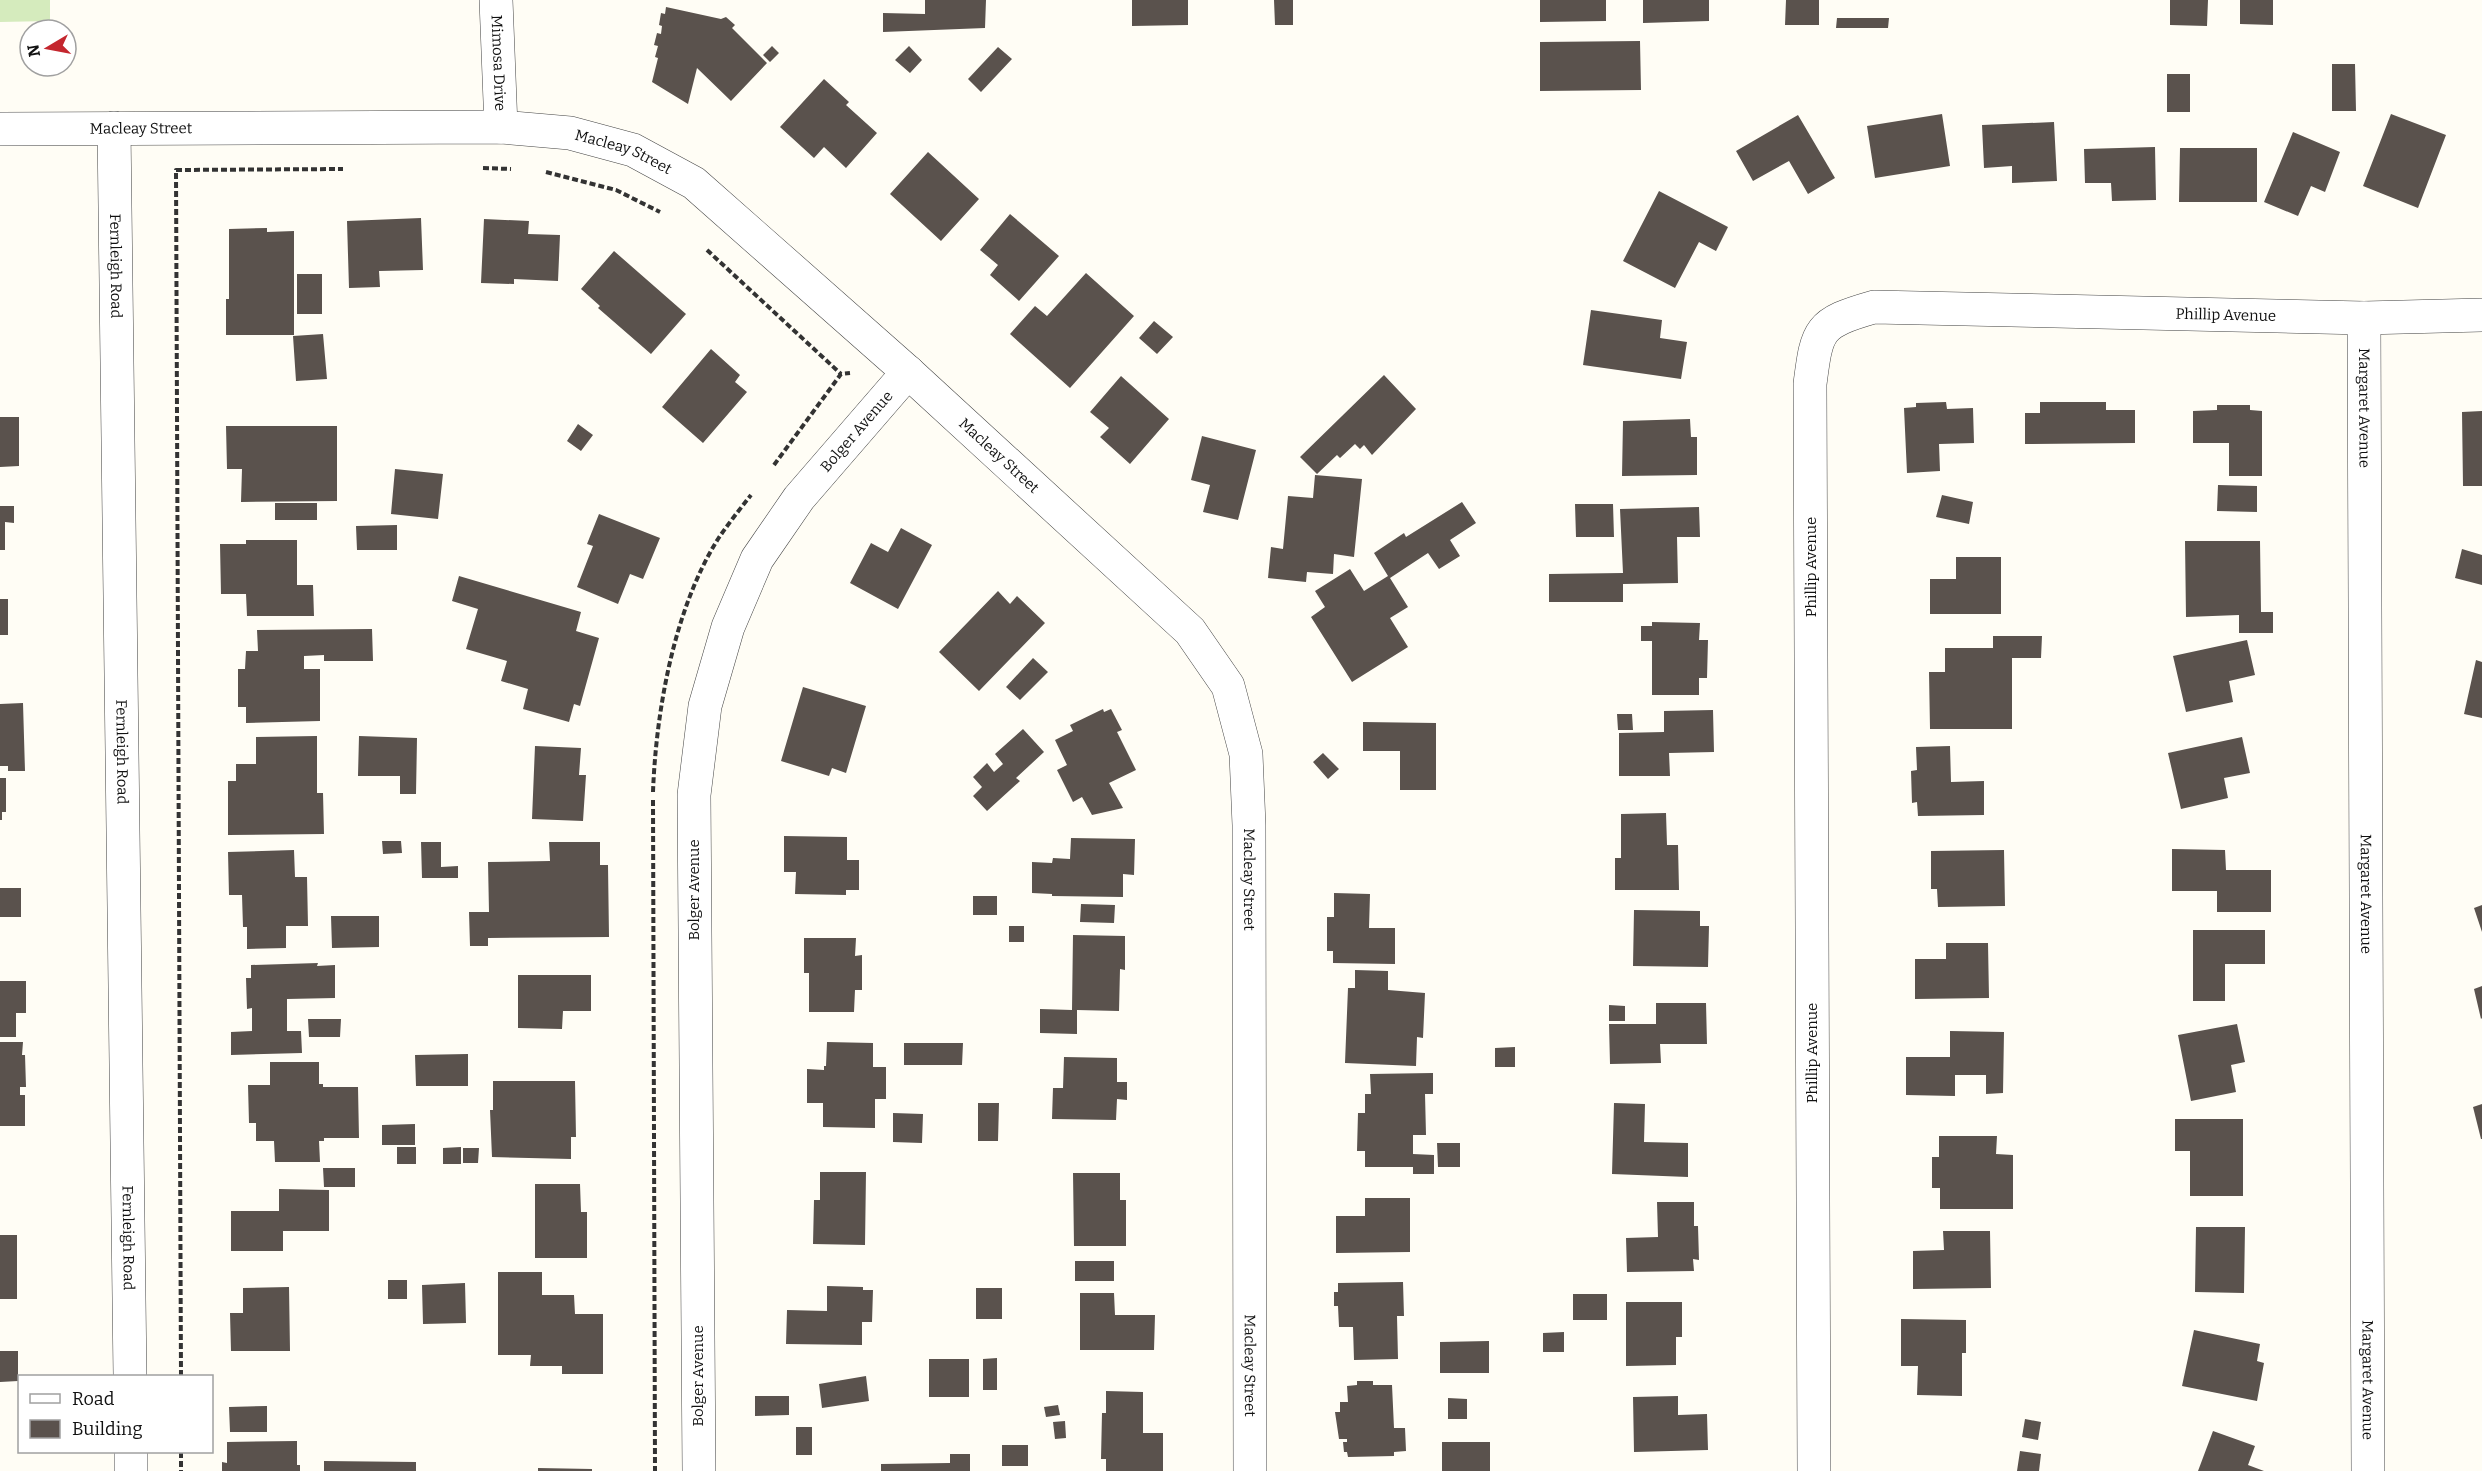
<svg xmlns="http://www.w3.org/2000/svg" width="2482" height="1471" font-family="Bitter,serif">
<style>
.green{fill:#d5ebbd}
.building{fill:#5a524d}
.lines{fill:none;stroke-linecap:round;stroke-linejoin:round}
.minor-casing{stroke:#444;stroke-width:34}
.path{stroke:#333;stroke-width:4;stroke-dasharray:6 3;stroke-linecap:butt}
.minor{stroke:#fff;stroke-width:33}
.labels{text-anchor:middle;stroke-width:6;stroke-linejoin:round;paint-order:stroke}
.street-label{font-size:15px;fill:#111;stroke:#fff}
</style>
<rect width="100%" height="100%" fill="#fffdf5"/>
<path class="green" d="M0,0H50V21L0,22Z"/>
<path class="building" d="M925,0H986L985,28L883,32V13L925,14Z
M1132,0H1188V25L1132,26Z
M1274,0H1293V25H1275Z
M1540,0H1606V21L1540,22Z
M1643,0H1709V21L1643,23Z
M1786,0H1819V25H1785Z
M2170,0H2208L2207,26L2170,25Z
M2240,0H2273V25L2240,24Z
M666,7L721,19L726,17L735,25L732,28L767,63L731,101L697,68L688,104L652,82L658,58L655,57L658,46L654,45L657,33L661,34L662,26L659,25L661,13L665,14Z
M1837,18H1889L1888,28H1836Z
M1640,41L1641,90L1540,91V42Z
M772,46L779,53L770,62L763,55Z
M909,46L922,60L910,73L895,60Z
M998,47L1012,59L981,92L968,79Z
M2332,64H2355L2356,111H2332Z
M2167,74H2190V112H2167Z
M824,79L849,102L846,105L877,133L846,168L824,147L814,158L780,127Z
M1942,114L1950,166L1875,178L1867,126Z
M2391,114L2446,135L2418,208L2363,186Z
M1798,115L1835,178L1808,194L1789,161L1753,181L1736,151Z
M2054,122L2057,181L2012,183V166L1984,168L1982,125Z
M2293,132L2340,152L2325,192L2311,186L2298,216L2264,202Z
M2155,147L2156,200L2112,201L2111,183H2085L2084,149Z
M2180,148H2257V202H2179Z
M928,152L979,199L941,241L890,194Z
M1659,191L1728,227L1716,251L1699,242L1675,288L1623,261Z
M1010,214L1059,256L1019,301L990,275L998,265L980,250Z
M421,218L423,270L379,271L380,287L349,288L347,221Z
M484,219L529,221L528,234L560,235L558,281L514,279V284L481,283Z
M267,228V232L294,231V335H226V299H229V229Z
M614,251L686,314L651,354L598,308L600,306L581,289Z
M1086,273L1134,316L1070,388L1010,334L1035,306L1047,316Z
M297,274H322V314H297Z
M1591,310L1662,320L1660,338L1687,342L1681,379L1583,365Z
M1154,321L1173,337L1157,354L1139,338Z
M323,334L327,379L296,381L293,336Z
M711,349L740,375L735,382L747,392L703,443L662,407Z
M1384,375L1416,409L1372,455L1364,445L1360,449L1355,444L1340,458L1337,455L1317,474L1300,457Z
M1121,376L1169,419L1130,464L1100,437L1109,428L1090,412Z
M1946,402L1947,409L1973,408L1974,443L1939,444L1940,471L1907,473L1904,408L1916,407V403Z
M2040,402H2106V410H2135V443L2025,444V413H2040Z
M2217,405H2250V410L2262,411V476H2229V443H2193V411L2217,410Z
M2482,411V486H2463L2462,412Z
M0,417H19V466L0,467Z
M1690,419L1691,437H1697V475L1622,476L1623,421Z
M578,424L593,435L581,451L567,441Z
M226,426H337V501L241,502L242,469H227Z
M1202,436L1256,450L1238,520L1203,512L1210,485L1191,480Z
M395,469L443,474L438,519L391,514Z
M1315,475L1362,479L1354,557L1334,554L1333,574L1307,572L1306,582L1268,578L1271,547L1283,549L1288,496L1313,498Z
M2218,485L2257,486V512L2217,511Z
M1942,495L1973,502L1969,524L1936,517Z
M1462,502L1476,523L1450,540L1460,556L1439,569L1428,553L1390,578L1408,607L1390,618L1408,647L1352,682L1311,617L1325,607L1315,591L1350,569L1364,591L1388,576L1374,553L1404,533L1406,537Z
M275,503H317V520H275Z
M1575,504H1613L1614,537H1576Z
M0,506H14V523L5,522V550H0Z
M1699,507L1700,537H1677L1678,583L1623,584V602H1549V574L1623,573L1620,509Z
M599,514L660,538L643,579L630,574L618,604L577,587L593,546L587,544Z
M397,525V550H357L356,526Z
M901,528L932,545L898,609L850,583L871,543L888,552Z
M246,540H297V585H313L314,616H247L246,594H221L220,544H246Z
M2185,541H2260L2261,612H2273V633H2239V615L2186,617Z
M2462,549L2482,555V585L2455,578Z
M1956,557H2001V614H1930V579H1956Z
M459,576L581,612L576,631L599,638L580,706L574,704L569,722L523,709L528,689L501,681L507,661L466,649L478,609L452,601Z
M998,591L1010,604L1017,596L1045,623L979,691L939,652Z
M0,599H8V635H0Z
M1652,622L1700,623L1699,640H1708L1707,678H1699V695H1652V641H1641V626H1652Z
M372,629L373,661H324V655L304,656V669H320V721L246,723V707H238V669H245L246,651H258L257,630Z
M1993,636H2042L2041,658H2012V729H1930L1929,672H1945V648H1993Z
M2247,640L2255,675L2229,681L2233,702L2186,712L2173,656Z
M1033,658L1048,672L1020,700L1006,687Z
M2476,660L2482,662V718L2464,714Z
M803,687L866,706L846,773L832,768L829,776L781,761Z
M23,703L25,771H8V766H0V704Z
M1103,709L1104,712L1111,709L1122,730L1117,732L1136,770L1109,783L1123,808L1092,815L1082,797L1073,802L1057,770L1067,765L1055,740L1073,731L1070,725Z
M1713,710L1714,752L1669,753L1670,776H1619V733L1664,732V711Z
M1617,714H1632L1633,730H1618Z
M1363,722L1436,723V790H1400V751H1363Z
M1023,729L1044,752L1016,778L1020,781L987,811L973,796L982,787L973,777L987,763L994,772L1003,764L995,754Z
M317,736V793H323L324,834L228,835V781H236V764H256V737Z
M359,736L417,738L416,794H400V776H358Z
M2242,737L2250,773L2224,778L2228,798L2181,809L2168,753Z
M535,746L581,748L579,775H586L583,821L532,819Z
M1950,746L1951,782L1984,781V815L1918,816L1917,802L1912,803L1911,771L1917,770L1916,747Z
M1323,753L1339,769L1328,779L1313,762Z
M0,778H6V812H2V820H0Z
M1666,813L1667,845H1678L1679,890H1615V858H1621V814Z
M784,836L847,837V860H859V890H846V895L795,894L796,872H784Z
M1071,838L1135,839L1134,875L1123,874V897L1052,896V894L1032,893V862L1052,863L1053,858L1070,859Z
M382,841H401L402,853L383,854Z
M421,842H441V867L458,866V878H422Z
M549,842H600V865H608L609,937L488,938V946H470L469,912H489L488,862L550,861Z
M2172,849L2225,850L2226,870H2271V912H2217V891H2172Z
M294,850L295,877H307L308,926H286V948L247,949V927H243L242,895H229L228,852Z
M2004,850L2005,906L1938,907L1937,889H1931V851Z
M0,888H21V917H0Z
M1334,893L1370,894L1369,928H1395V964L1333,963V951H1327V917H1334Z
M973,896H997V915H973Z
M1081,904L1115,905L1114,923L1080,922Z
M2482,905V932L2474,908Z
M1634,910L1700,911V926H1709L1708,967L1633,966Z
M331,916H379V947L332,948Z
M1009,926H1024V942H1009Z
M2193,930H2265V964H2225V1001H2193Z
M1073,935L1125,936V970L1120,969L1119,1011L1077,1010V1034L1040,1033V1009L1072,1010Z
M804,938H856L855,956L862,955V990H855L854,1012H809V973H804Z
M1946,943H1988L1989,998L1915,999V959H1946Z
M318,963L317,966L335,965V998L287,999V1031H301L302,1053L231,1055V1032L252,1031V1008L247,1009L246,978H251V965Z
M1355,970L1388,971V990L1425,993L1423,1038L1417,1037L1416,1066L1345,1063L1348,988H1355Z
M518,975H591V1011H563L562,1029L518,1028Z
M0,981H26V1013H16V1037H0Z
M2482,986V1018L2481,1019L2474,989Z
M1656,1003H1706L1707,1044H1660L1661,1063L1610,1064L1609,1024H1656Z
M1609,1005L1625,1006V1021H1609Z
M308,1019H341L340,1037H309Z
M2237,1024L2245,1062L2231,1065L2236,1092L2191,1101L2178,1035Z
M1950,1031L2004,1032L2003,1093L1986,1094V1075H1955V1096L1906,1095V1057H1950Z
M0,1042H23L22,1055H25L26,1087H20V1095H25V1126H0Z
M827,1042L873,1043V1067H886V1099H875V1128L823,1127V1103H807V1069L824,1070V1066H826Z
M904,1043H963L962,1065H904Z
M1515,1047V1067H1495V1048Z
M468,1054V1086H416L415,1055Z
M1064,1057L1117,1058V1082H1127V1100L1117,1099L1116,1120L1052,1119L1053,1088H1063Z
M270,1062H319V1084H323V1087H358L359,1138H324V1141H319L320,1162H275L274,1141H256V1123H249L248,1085H270Z
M1433,1073V1094H1425L1426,1135H1413V1154L1434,1155V1174H1413V1167H1365V1151H1357L1358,1113H1365V1094H1371L1370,1074Z
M493,1081H575L576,1137H571V1159L492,1157L490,1110H493Z
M978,1103H999L998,1141H978Z
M1614,1103L1645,1104L1644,1142L1688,1143V1177L1612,1174Z
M2482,1104V1139H2481L2473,1107Z
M893,1113L923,1114L922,1143L893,1142Z
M2175,1119H2243V1196H2190V1151H2175Z
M415,1124V1145H382V1125Z
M1939,1136H1997L1996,1154L2013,1155V1209H1940V1188H1932V1157H1939Z
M1437,1143H1460V1167H1438Z
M397,1147H416V1164H397Z
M461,1147V1164H443V1148Z
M463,1148H479L478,1163H463Z
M323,1168H355V1187H324Z
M820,1172H866L865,1245L813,1244L814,1200H820Z
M1073,1173H1120V1200H1126V1246H1074Z
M535,1184H580L581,1212H587V1258H535Z
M279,1189L329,1190V1231H283V1251H231V1211H279Z
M1365,1198H1410V1252L1336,1253V1216H1365Z
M1657,1202H1694V1226H1698L1699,1260L1693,1259L1694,1271L1627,1272L1626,1238L1658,1237Z
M2196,1227H2245L2244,1293L2195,1292Z
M1943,1231H1990L1991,1288L1913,1289V1251L1944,1250Z
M0,1235H17V1299H0Z
M1075,1261H1114V1281H1075Z
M498,1272H542V1295H574L575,1314H603V1374H562V1366H530L531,1355H498Z
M388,1280H407V1299H388Z
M1403,1282L1404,1316H1397L1398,1359L1354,1360L1353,1327H1339L1338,1306H1334V1292H1338V1283Z
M465,1283L466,1323L423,1324L422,1285Z
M827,1286L863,1287V1290H873L872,1322H862V1345L786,1344L787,1310L827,1311Z
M289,1287L290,1351H231L230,1313H243V1288Z
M976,1288H1002V1319H976Z
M1080,1293H1114L1115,1315H1155L1154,1350H1080Z
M1573,1294H1607V1320H1573Z
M1626,1302H1682V1337H1676V1365L1626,1366Z
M1901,1319L1966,1320V1353H1962V1396L1917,1395L1918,1366H1901Z
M2194,1330L2260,1344L2257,1361L2264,1363L2257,1401L2182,1386Z
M1564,1332V1352H1543V1333Z
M1489,1341V1373H1440V1342Z
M0,1351H18V1381L0,1382Z
M997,1358V1390H983V1359Z
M929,1359H969V1397H929Z
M866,1376L869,1401L822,1408L819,1384Z
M1357,1381H1373V1385H1392L1394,1428H1405L1406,1451L1394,1452V1456L1348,1457L1347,1452H1344L1343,1442H1347V1439H1339L1335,1412H1340V1402H1348L1347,1386L1357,1385Z
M1106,1391L1143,1392V1433H1163V1471H1106V1459H1101L1102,1413H1106Z
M755,1396H789V1415L755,1416Z
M1678,1396V1415L1707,1414L1708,1450L1634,1452L1633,1397Z
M1448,1398L1467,1399V1419H1448Z
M1058,1405L1060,1415L1046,1417L1044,1407Z
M267,1406V1432H230L229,1407Z
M2025,1419L2041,1422L2038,1440L2022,1437Z
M1065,1421L1066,1438L1055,1439L1053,1422Z
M796,1427H812V1455H796Z
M2213,1431L2255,1446L2248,1465L2264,1471H2198Z
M297,1441V1465H300V1471H222V1462L227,1463V1442Z
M1442,1442H1490V1471H1442Z
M1002,1445H1028V1466H1002Z
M2020,1451L2041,1454L2039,1471H2017Z
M950,1454H970V1471H881V1464L950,1463Z
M324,1461L416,1462V1471H324Z
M538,1468L592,1469V1471H538Z"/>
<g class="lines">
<g class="minor-casing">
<g id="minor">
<path id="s1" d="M496,0L501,127"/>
<path id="s2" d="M114,128L130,1376"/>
<path id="s3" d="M0,129L501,127L570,133L633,150L694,183L908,372L1190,631L1228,686L1246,754L1249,825L1250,1471"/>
<path id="s4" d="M2364,318L2368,1471"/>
<path d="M131,1452V1471"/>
<path id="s5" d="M699,1471L694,795L705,706L728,627L757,559L799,498L908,372"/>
<path id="s6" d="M1814,1471L1810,384C1817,329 1818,323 1874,307L2364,318L2482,315"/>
</g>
</g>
<path class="path" d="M483,168L511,169
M546,172L616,190L660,212
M707,250L841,374
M774,465L841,374L850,373
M653,792C656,711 674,609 718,539C728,524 740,509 751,495
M653,800L655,1471
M181,1376L176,170L343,169
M181,1452V1471"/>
<use href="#minor" class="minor"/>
</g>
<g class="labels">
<g class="street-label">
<text dy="5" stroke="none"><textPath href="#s1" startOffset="63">Mimosa Drive</textPath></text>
<text dy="5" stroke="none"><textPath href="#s3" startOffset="141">Macleay Street</textPath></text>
<text dy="5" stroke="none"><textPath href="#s3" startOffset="627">Macleay Street</textPath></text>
<text dy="5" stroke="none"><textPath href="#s2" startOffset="138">Fernleigh Road</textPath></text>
<text dy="5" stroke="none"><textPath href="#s6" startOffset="1551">Phillip Avenue</textPath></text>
<text dy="5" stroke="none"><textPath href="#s4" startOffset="90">Margaret Avenue</textPath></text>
<text dy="5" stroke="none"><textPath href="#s5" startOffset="1084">Bolger Avenue</textPath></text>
<text dy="5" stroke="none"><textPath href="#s3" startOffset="1114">Macleay Street</textPath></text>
<text transform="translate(1811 567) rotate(-90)" y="5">Phillip Avenue</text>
<text dy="5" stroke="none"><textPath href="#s2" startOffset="624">Fernleigh Road</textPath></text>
<text dy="5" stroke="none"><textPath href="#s3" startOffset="1636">Macleay Street</textPath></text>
<text transform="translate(694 890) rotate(-90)" y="5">Bolger Avenue</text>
<text dy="5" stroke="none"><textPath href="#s4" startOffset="576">Margaret Avenue</textPath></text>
<text transform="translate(1812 1053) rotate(-90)" y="5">Phillip Avenue</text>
<text dy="5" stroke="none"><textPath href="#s2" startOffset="1110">Fernleigh Road</textPath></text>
<text dy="5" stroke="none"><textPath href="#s3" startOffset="2122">Macleay Street</textPath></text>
<text transform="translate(698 1376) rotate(-90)" y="5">Bolger Avenue</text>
<text dy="5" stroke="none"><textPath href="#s4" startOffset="1062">Margaret Avenue</textPath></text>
</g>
</g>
<rect x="18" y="1375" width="195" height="78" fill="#ffffff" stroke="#a0a0a0" stroke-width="1.5"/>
<rect x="30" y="1394" width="30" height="9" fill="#ffffff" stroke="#a0a0a0" stroke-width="1.5"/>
<text x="72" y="1405" font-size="18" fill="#111111">Road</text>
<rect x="30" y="1420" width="30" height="18" fill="#5a524d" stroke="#a0a0a0" stroke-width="1.5"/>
<text x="72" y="1435" font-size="18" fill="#111111">Building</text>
<g transform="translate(48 48) rotate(260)"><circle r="28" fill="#ffffff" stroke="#a0a0a0" stroke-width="1.5"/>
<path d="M0-4.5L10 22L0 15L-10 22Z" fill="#c4262e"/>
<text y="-9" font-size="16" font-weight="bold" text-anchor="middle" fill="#111111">N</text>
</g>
</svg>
